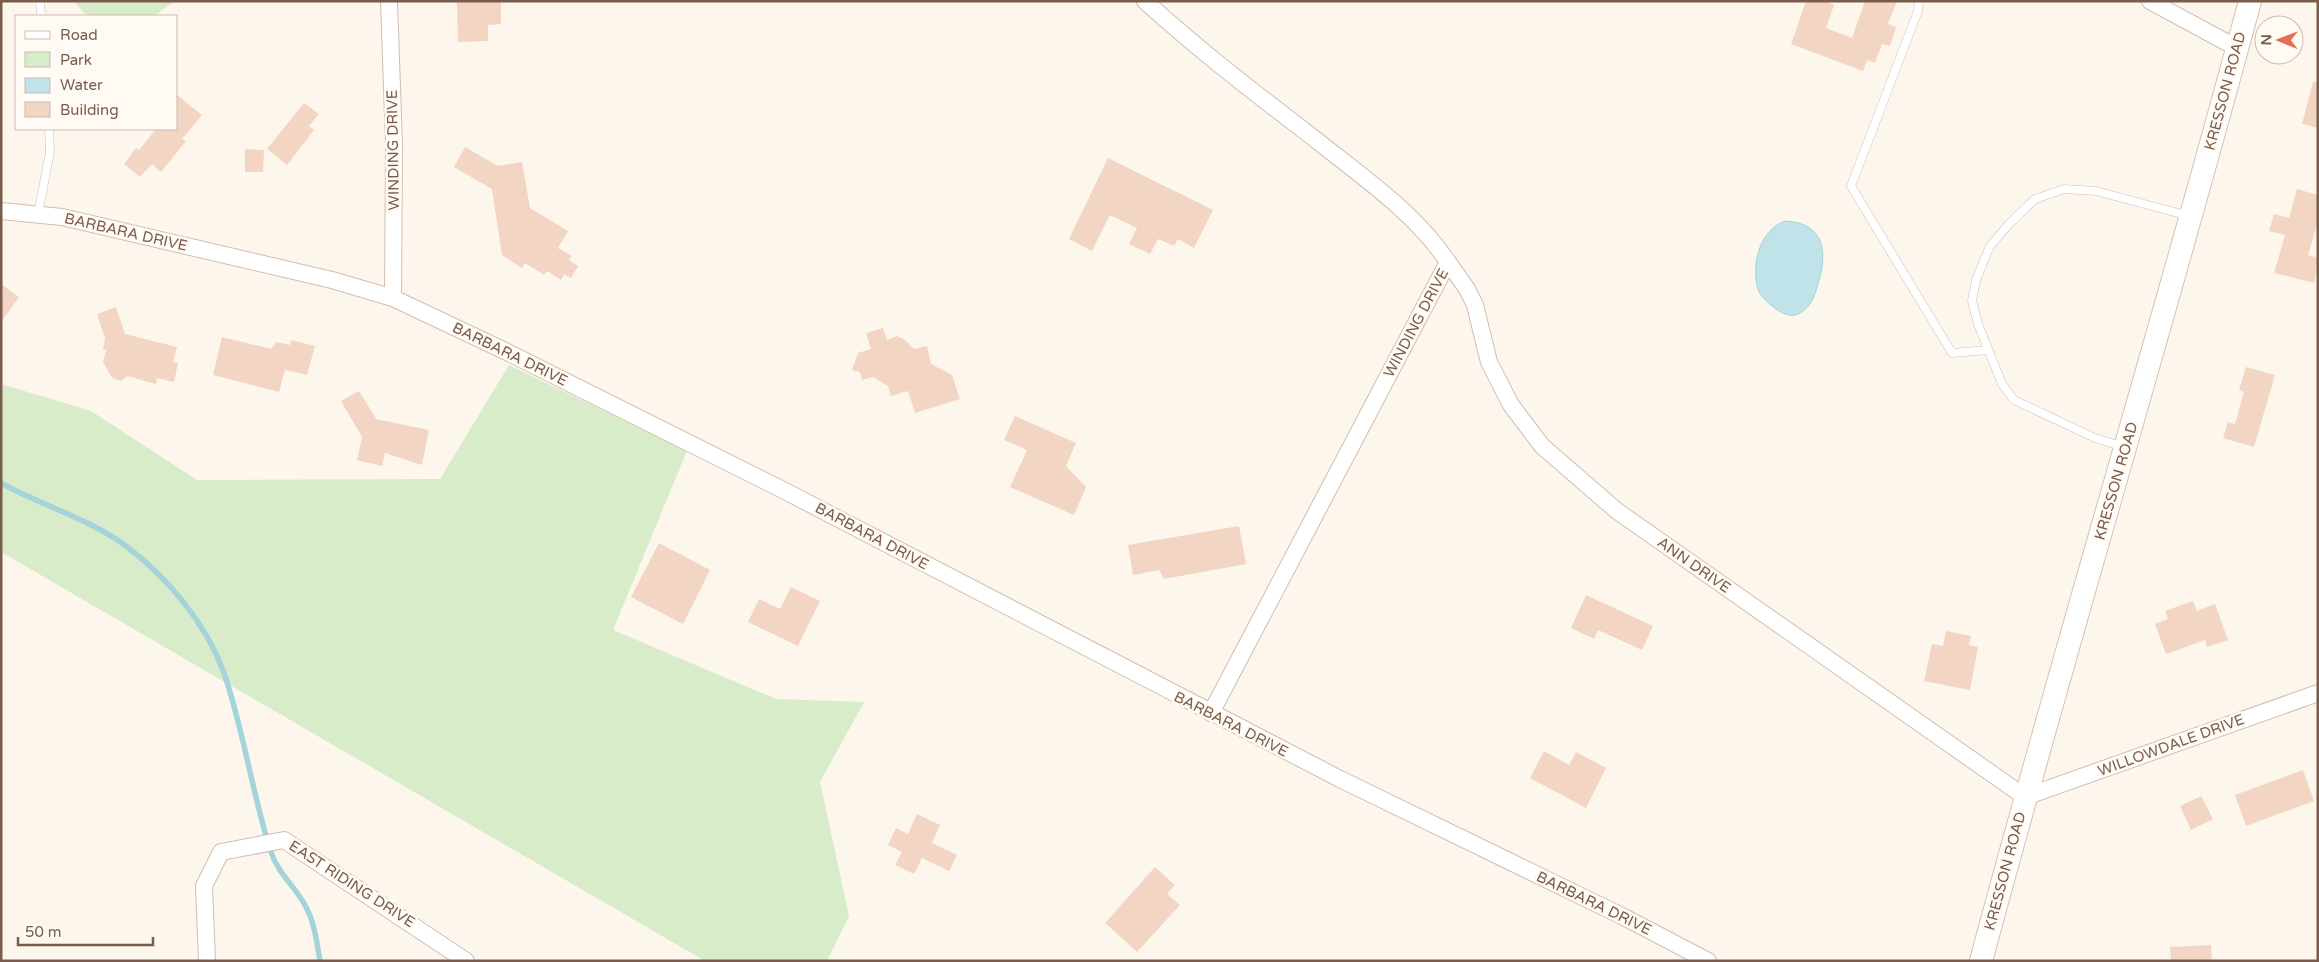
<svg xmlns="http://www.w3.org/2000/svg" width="2319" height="962" font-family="'Varela Round',sans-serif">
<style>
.green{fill:#d8ecc9}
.water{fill:#bfe3e8;stroke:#a5d3da}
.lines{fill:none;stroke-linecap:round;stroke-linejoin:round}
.stream{stroke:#a5d3da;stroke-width:5.5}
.building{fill:#f3d5c3}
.lane-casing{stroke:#d1beb0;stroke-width:9}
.street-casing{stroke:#d1beb0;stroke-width:18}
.secondary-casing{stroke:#d6c0b0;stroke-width:24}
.lane{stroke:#fff;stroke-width:8}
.street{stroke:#fff;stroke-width:16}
.secondary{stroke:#fff;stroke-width:22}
.labels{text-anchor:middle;stroke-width:5;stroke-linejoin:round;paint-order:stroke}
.street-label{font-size:15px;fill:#7a5c4d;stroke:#fffaf3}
</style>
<rect width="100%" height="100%" fill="#fdf6ec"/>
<path class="green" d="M74,1H175L154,16H98L85,14Z
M509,365L687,451L613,630L776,699L864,702L820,782L849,916L827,961H705L1,552V384L91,411L197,480L440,479Z"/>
<path class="water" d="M1785,221C1825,223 1828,252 1818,284C1815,295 1811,307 1800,313C1792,318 1783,314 1776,309C1768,303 1759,296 1757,286C1752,262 1760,230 1785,221Z"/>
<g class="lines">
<path class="stream" d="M1,483C42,506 88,518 126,546C167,577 206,623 224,673C244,731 252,794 271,852C278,874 298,889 307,909C315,925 317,944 320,961"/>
</g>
<path class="building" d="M457,1H501V24L488,25V41L458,42Z
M1806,1H1825L1834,5L1826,28L1852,38L1865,1H1897L1888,24L1896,27L1890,46L1882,44L1875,63L1867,60L1863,71L1791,44Z
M2313,82H2318V128L2302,124Z
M176,94L202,115L182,139L186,141L161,172L152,164L140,177L124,164L136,148L139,150L156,129H176Z
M304,103L319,114L309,126L314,130L287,165L267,149Z
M465,147L498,166L522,162L530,208L568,231L558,248L572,256L569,260L578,266L571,278L564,274L561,280L547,271L544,275L525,263L522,268L502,255L492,189L454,167Z
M245,149L264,150L263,172H245Z
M1108,158L1213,210L1194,248L1178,239L1174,246L1158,239L1150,254L1129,244L1137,228L1110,215L1092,251L1069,239Z
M2297,189L2318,195V221L2308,255L2318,258L2314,283L2274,273L2285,235L2269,231L2274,214L2289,218Z
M1,284L19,297L1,322Z
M116,307L125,334L177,347L173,362L178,363L174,382L157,378L156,384L127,376L121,381L112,378L103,362L106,350L103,349L105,338L97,314Z
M883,328L887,340L897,336L905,340L914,349L927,346L931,364L952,375L960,399L915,413L908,391L891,396L888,386L873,377L862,380L860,372L852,370L858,353L871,349L866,333Z
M222,337L271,349L276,342L290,345L291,340L315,346L307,375L285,370L279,392L213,375Z
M2246,367L2275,375L2254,447L2223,438L2228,422L2235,424L2244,392L2239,390Z
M359,391L376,419L429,430L422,465L385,453L382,466L357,460L362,437L341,401Z
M1015,416L1076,443L1066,466L1086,487L1074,515L1010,487L1027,450L1004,440Z
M1239,526L1246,564L1164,579L1159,570L1133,575L1128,545Z
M659,543L710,570L683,624L631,597Z
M791,587L820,601L798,646L748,622L759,599L780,609Z
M1586,595L1653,626L1642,650L1598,630L1594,639L1571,628Z
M2193,601L2197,611L2215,604L2228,640L2207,647L2205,640L2166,654L2155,624L2168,619L2165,611Z
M1946,631L1971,636L1969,645L1978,647L1970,690L1924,681L1932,644L1943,646Z
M1544,751L1569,765L1576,752L1606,768L1586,808L1530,778Z
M2303,770L2314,801L2246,826L2235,795Z
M2201,796L2213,819L2191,830L2180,806Z
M917,814L940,825L932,843L957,855L949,871L922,858L914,874L895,865L902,852L888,845L896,828L908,834Z
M1155,867L1175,885L1167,894L1180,905L1137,952L1105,923Z
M2211,945L2212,961H2171L2170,947Z"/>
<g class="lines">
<g class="lane-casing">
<path id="lane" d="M40,1L41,16
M1919,1L1918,11L1851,186L1952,353L1988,350
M38,214L50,152L49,129
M2124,447L2095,438L2014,400L2002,384L1978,324L1972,301L1976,280L1990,246L2009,224L2035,199L2064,189L2096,191L2189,216"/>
</g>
<g class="street-casing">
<path id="street" d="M389,1L394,145L393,298
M1145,1C1201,52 1260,97 1320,143C1365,179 1415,213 1448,262L1211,713
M2150,1L2237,48
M1,211L62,217L332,280L393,298L505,351L783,490L1340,779L1624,917L1708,961
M1448,262L1467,289L1475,305L1489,362L1511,405L1542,446L1617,511L2025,797L2318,693
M207,961L204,886L221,852L284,840L466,961"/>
</g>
<g class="secondary-casing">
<path id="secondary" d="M1981,961C2067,640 2164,322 2250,1"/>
</g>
<use href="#lane" class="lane"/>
<use href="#street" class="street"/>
<use href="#secondary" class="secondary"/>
</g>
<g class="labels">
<g class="street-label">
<text transform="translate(2225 91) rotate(-75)" y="5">KRESSON ROAD</text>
<text transform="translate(393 150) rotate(-91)" y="5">WINDING DRIVE</text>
<text transform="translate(126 232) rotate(13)" y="5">BARBARA DRIVE</text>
<text transform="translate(1416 323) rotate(-62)" y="5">WINDING DRIVE</text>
<text transform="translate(510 354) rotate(26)" y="5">BARBARA DRIVE</text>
<text transform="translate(2116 481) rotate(-74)" y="5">KRESSON ROAD</text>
<text transform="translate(872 536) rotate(28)" y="5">BARBARA DRIVE</text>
<text transform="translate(1694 565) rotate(35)" y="5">ANN DRIVE</text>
<text transform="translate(1231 724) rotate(27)" y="5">BARBARA DRIVE</text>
<text transform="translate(2171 745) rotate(-20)" y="5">WILLOWDALE DRIVE</text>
<text transform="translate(2005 871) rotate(-75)" y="5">KRESSON ROAD</text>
<text transform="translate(352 884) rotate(33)" y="5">EAST RIDING DRIVE</text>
<text transform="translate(1594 903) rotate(26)" y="5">BARBARA DRIVE</text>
</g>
</g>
<rect width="2319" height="962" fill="none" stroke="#7a5c4d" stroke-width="5"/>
<rect x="15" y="15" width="162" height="115" fill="#fffaf3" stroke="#cabbb1"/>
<rect x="25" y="31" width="25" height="8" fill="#ffffff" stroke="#cabbb1"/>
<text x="60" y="40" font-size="15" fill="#7a5c4d">Road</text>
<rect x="25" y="52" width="25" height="15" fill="#d8ecc9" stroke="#cabbb1"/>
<text x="60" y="65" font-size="15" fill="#7a5c4d">Park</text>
<rect x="25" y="78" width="25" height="15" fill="#bfe3e8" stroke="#cabbb1"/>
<text x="60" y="90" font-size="15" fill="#7a5c4d">Water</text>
<rect x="25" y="102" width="25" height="15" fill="#f3d5c3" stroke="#cabbb1"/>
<text x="60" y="115" font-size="15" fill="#7a5c4d">Building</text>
<g transform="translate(2279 40) rotate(271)"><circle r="24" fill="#fffaf3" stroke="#cabbb1"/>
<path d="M0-4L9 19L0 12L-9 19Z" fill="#e76f51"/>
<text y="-8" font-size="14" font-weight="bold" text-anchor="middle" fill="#7a5c4d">N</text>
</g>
<path d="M18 937v8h135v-8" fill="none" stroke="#7a5c4d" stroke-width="2.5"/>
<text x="25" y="937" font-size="15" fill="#7a5c4d" stroke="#fffaf3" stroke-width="4" paint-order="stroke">50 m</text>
</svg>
